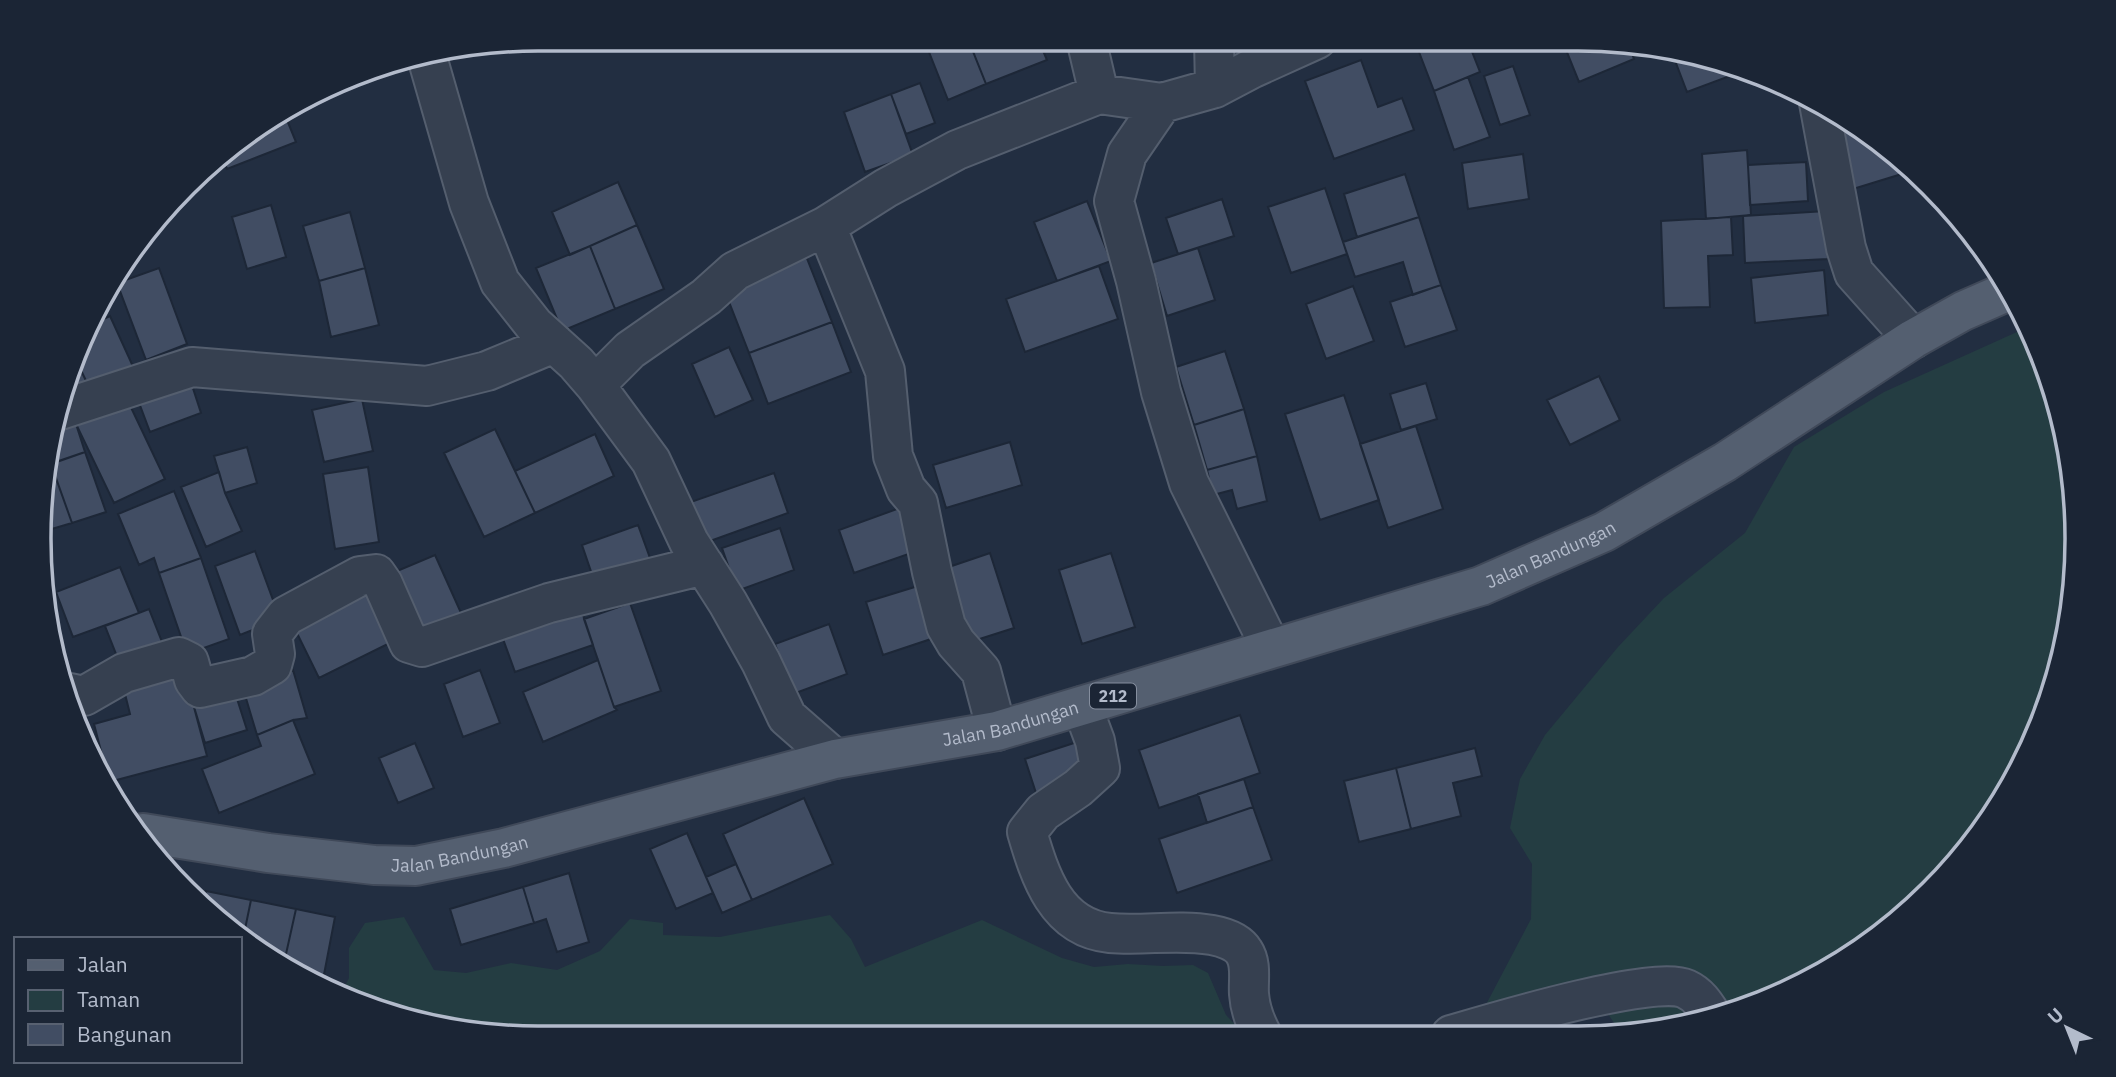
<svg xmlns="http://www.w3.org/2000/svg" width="2116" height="1077" font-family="'IBM Plex Sans',sans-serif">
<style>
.green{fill:#243d42}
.building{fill:#414d63;stroke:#1d2737;stroke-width:2}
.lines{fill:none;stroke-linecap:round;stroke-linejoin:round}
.minor-casing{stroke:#545e6e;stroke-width:42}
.major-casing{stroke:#404959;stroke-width:42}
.minor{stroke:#364050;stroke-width:38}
.major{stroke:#545f70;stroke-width:38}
.labels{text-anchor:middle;stroke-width:5;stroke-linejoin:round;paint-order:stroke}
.shield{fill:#1b2535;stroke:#858e9e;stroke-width:2}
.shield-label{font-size:16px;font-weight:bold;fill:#b3bbcb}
.street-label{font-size:18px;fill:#b3bbcb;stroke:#1b2535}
.rim{fill:none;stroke:#b3bbcb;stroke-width:3.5}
</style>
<rect width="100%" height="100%" fill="#222e41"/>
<path class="green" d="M2028,327L2051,377L2073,473L2076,571L2061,668L2026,759L1954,868L1882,935L1768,1001L1643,1034H1617L1618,1029L1587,982L1543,997L1526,1035H1470L1531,919L1532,864L1510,828L1520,779L1545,735L1618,647L1664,598L1745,533L1794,447L1884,392Z
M830,915L851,939L865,967L982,920L1062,958L1094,967L1128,964L1163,966L1193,965L1208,973L1226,1015L1245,1035L506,1037L409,1022L340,996L349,978V948L365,923L404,917L434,970L466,973L511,963L557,970L600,951L630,919L663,923V935L720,937Z"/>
<path class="building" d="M961,39H968L986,84L948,100L929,52Z
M968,39H1038L1047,60L986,84Z
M1414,39H1467L1480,72L1434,91Z
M1481,39H1531L1483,51Z
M1562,40H1610L1628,42L1634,59L1579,82Z
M1671,50L1707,55L1735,66L1738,73L1687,92Z
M1361,60L1378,107L1402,98L1414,130L1334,159L1305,81Z
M1513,66L1530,115L1500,125L1484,76Z
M1468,77L1490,137L1454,150L1434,91Z
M920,83L935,123L906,134L891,94Z
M891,94L913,155L865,172L844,112Z
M285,115L296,142L227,169L221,155L234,142Z
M1849,121L1882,142L1901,160L1905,173L1853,189L1834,126Z
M1747,150L1751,215L1706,219L1702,154Z
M1523,154L1529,199L1468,209L1462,163Z
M1806,162L1808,201L1750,205L1748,165Z
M1405,174L1419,217L1357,237L1344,194Z
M618,182L637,225L570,255L552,212Z
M1325,188L1347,254L1291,273L1268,207Z
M1222,199L1234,236L1178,254L1166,218Z
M1087,201L1111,261L1057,281L1034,222Z
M271,205L286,257L247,269L232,217Z
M1826,211L1828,259L1745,263L1743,216Z
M350,212L365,268L319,281L303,226Z
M1419,217L1441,285L1413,295L1403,262L1355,277L1343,242Z
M1731,217L1733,255L1708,256L1710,307L1664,308L1661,221Z
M637,225L664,289L615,309L590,246Z
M590,246L615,309L562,331L536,268Z
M1198,248L1215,300L1167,316L1151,263Z
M806,256L832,322L749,353L724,289Z
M1099,266L1118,319L1025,352L1006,299Z
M159,268L187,344L146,360L117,283Z
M365,268L379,325L331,337L319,281Z
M1824,270L1828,315L1755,323L1751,278Z
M1441,285L1457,330L1405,347L1390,302Z
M1353,286L1374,341L1326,359L1306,304Z
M110,316L136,373L92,393L74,356L88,326Z
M832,322L851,372L768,404L749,353Z
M729,347L753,400L715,417L692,364Z
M1225,351L1244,409L1194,425L1176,367Z
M74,356L89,387L61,400Z
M188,373L201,413L150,432L135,392Z
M1599,376L1620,420L1570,445L1547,400Z
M1426,383L1437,419L1401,430L1390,394Z
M1344,395L1379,500L1320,520L1285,414Z
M127,399L165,479L114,503L76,424Z
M362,399L373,451L324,462L312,410Z
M1244,409L1257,456L1207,470L1194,425Z
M54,422L76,424L85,452L47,465L48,441Z
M1416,426L1443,509L1388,528L1360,444Z
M495,429L535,513L484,537L444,453Z
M595,434L614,476L535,513L515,471Z
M1010,442L1022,485L946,508L933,465Z
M247,447L257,483L225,493L214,456Z
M85,452L106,512L72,523L51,464Z
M1257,456L1267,501L1237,509L1232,490L1213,495L1207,470Z
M51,464L72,523L45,531L47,465Z
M368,467L379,542L335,549L323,474Z
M219,472L225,493L242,531L206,547L181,487Z
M774,473L788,513L699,545L685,504Z
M174,491L201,558L159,573L154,558L139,565L118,514Z
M908,505L923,549L854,573L839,530Z
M638,525L654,569L597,589L582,545Z
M780,528L794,570L737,591L722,548Z
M255,551L280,619L240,635L215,566Z
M990,553L1014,628L964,644L940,570Z
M1111,553L1135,627L1082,644L1059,570Z
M435,555L466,624L428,641L397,571Z
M201,558L229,639L187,654L159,573Z
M120,567L139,613L73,637L56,592Z
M372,581L400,638L319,678L291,621Z
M918,586L934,638L883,655L866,602Z
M578,600L593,645L515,672L499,628Z
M630,603L661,691L614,707L584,619Z
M149,609L164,647L120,664L105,626Z
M829,624L847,674L793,694L775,644Z
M598,660L614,707L617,710L543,742L523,692Z
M183,666L207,756L109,782L94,724L130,714L122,682Z
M293,670L307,718L293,720L257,735L242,685Z
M480,670L500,723L463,737L444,684Z
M232,683L247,730L205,743L191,697Z
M1240,715L1260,773L1159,808L1139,750Z
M293,720L315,774L219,813L202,769L261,746L257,735Z
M1077,742L1087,776L1036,793L1025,759Z
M415,743L434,788L398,803L379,758Z
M1475,748L1482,776L1453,783L1461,816L1411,829L1396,768Z
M1396,768L1411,829L1359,842L1344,781Z
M1244,779L1253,807L1207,823L1198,794Z
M804,798L833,864L752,900L723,834Z
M1253,807L1272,860L1177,893L1159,839Z
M687,833L713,893L676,909L650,849Z
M736,864L752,900L722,913L706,877Z
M569,873L589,942L557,952L546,919L534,923L523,887Z
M523,887L534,923L461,945L450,909Z
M206,891L251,900L244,934L203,905Z
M251,900L296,909L284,963L244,934Z
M296,909L335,917L322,985L313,984L284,963Z"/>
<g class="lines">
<g class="minor-casing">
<path id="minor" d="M1086,39L1099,94L1162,103
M1214,39L1215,88
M427,57L469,203L500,282L534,325L576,363L595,385L651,461L689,542L728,603L761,662L787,717L835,759
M1819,103L1846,248L1854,273L1913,339
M826,226L885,371L893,456L906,489L918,503L932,572L946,626L956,643L981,671L997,731
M595,385L630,350L706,297L735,271L826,226L886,188L957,150L1099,94
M57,411L192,367L427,386L487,371L554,343
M1271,648L1189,483L1161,392L1136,281L1114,201L1127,154L1162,103L1215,88L1253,68L1317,39
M70,693L84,696L124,673L179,657L189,662L194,680L200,688L253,676L272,665L275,654L272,634L286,616L360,576L376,574L383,584L409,643L422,647L549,603L704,565
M1082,706L1095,741L1100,768L1078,788L1043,812L1027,832C1040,876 1056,928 1110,933C1144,936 1178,929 1212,935C1223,937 1238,942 1244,952C1252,964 1248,981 1249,994C1250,1009 1255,1022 1262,1035
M1451,1035C1492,1023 1654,974 1686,989C1699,995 1705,1005 1712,1016"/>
</g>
<g class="major-casing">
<g id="major">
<path id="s1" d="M143,833L268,853L374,865L416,866L504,848L835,759L997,731L1481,586L1604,532L1725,462L1913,339L1963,311L2011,290"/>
</g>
</g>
<use href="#minor" class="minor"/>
<use href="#major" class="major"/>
</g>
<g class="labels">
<rect class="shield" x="1090" y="683.5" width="46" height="25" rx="5"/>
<g class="shield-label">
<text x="1113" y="702">212</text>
</g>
<g class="street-label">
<text dy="6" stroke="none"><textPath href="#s1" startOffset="1454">Jalan Bandungan</textPath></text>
<text dy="6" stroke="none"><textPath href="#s1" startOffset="887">Jalan Bandungan</textPath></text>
<text dy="6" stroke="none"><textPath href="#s1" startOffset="320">Jalan Bandungan</textPath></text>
</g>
</g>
<path d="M0 0H2116V1077H0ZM538 51H1578A487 487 0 0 1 2065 538V539A487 487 0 0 1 1578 1026H538A487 487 0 0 1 51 539V538A487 487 0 0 1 538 51Z" fill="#1b2535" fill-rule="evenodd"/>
<path class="rim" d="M538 51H1578A487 487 0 0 1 2065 538V539A487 487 0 0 1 1578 1026H538A487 487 0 0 1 51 539V538A487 487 0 0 1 538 51Z"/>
<rect x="14" y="937" width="228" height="126" fill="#1b2535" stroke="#586171" stroke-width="2"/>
<rect x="28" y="960" width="35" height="10" fill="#545f70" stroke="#586171" stroke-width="2"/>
<text x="77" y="972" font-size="21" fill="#b3bbcb">Jalan</text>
<rect x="28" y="990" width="35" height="21" fill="#243d42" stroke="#586171" stroke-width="2"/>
<text x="77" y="1007" font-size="21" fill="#b3bbcb">Taman</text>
<rect x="28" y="1024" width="35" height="21" fill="#414d63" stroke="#586171" stroke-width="2"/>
<text x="77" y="1042" font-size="21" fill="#b3bbcb">Bangunan</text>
<g transform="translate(2067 1028) rotate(317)" stroke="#1b2535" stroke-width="5" paint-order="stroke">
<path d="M0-5L12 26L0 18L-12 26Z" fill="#b3bbcb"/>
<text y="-10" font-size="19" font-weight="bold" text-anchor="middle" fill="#b3bbcb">U</text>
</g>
</svg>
